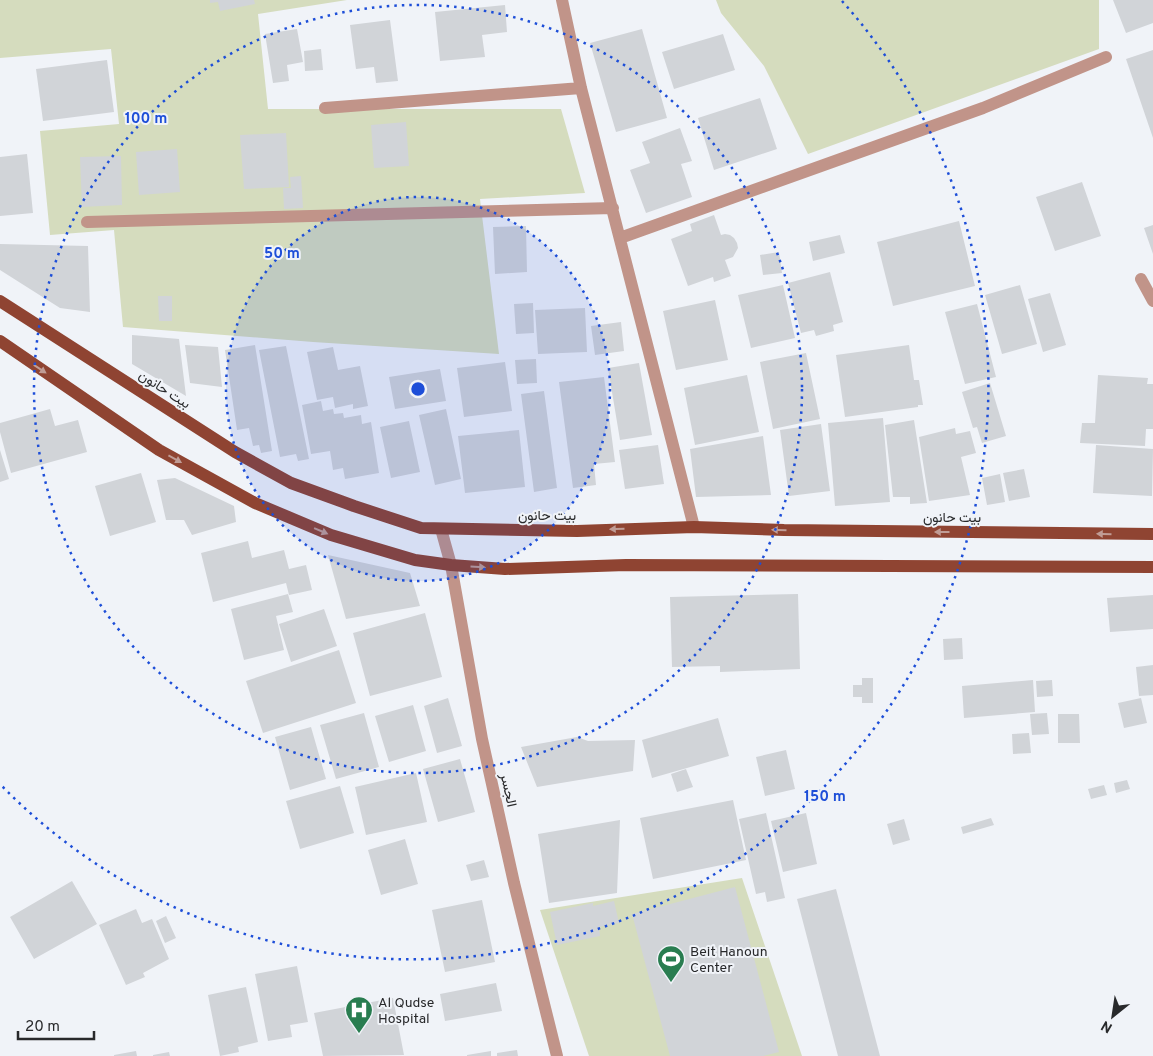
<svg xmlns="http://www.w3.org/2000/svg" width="1153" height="1056" font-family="Overpass,Vazirmatn,sans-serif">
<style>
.green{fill:#d5dcbe}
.building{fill:#d1d4d8}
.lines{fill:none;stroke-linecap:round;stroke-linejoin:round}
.minor{stroke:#c19489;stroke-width:12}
.major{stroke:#8f4432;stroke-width:12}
.oneway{fill:#c09c95}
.ring{fill:none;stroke:#1d4ed8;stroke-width:2.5;stroke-dasharray:2.5 5}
.labels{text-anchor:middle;stroke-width:4;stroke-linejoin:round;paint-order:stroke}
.street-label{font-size:14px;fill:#28292b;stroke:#f0f3f8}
.poi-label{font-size:14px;fill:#28292b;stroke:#f0f3f8;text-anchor:start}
.centre{fill:#1d4ed8;stroke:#f0f3f8;stroke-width:2.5}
.ring-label{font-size:15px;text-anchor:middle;font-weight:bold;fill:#1d4ed8;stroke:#f0f3f8;stroke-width:4;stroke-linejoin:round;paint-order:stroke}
</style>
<rect width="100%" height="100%" fill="#f0f3f8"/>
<path class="green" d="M0,0H347L258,14L268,109H561L585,193L480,199L499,354L313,342L123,327L114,230L50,235L40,131L119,124L111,49L0,58Z
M716,0H1099V49L808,154L764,66L721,13Z
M742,878L802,1056H589L540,910Z"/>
<path class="building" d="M210,0H254L255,4L220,11L218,2L210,3Z
M1113,0H1153V23L1126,33Z
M505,5L507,32L482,35L485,57L440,61L435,12Z
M390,20L398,81L376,83L374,67L356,69L350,25Z
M297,29L303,62L287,65L289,81L273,83L265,34Z
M642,29L667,118L616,132L590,43Z
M723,34L735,70L674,89L662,52Z
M321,49L323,70L305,71L304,51Z
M1153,50V138L1126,59Z
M107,60L114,112L43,121L36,69Z
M760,98L777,149L714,170L698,118Z
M406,122L409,166L374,168L371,125Z
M680,128L692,161L681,164L692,197L646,213L630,170L650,163L642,142Z
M286,133L289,187L244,189L240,135Z
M177,149L180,192L139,195L136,152Z
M27,154L33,213L0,216V157Z
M121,156L122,205L82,207L80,157Z
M301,176L303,208L284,209L283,188H291L290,177Z
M1082,182L1101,236L1055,251L1036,197Z
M714,215L721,235L725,234L730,235L734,238L737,243L738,248L733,257L725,260L731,276L714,282L713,277L688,286L671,239L692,231L690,224Z
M959,221L975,286L893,306L877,242Z
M1153,225V254L1144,228Z
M526,226L527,272L495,274L493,227Z
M840,235L845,253L813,261L809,242Z
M0,244L88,246L90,312L60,308L0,270Z
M779,252L782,273L763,275L760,255Z
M830,272L843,322L833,325L834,331L816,336L814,330L801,333L788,283Z
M783,285L795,338L751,348L738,295Z
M1020,285L1037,344L1002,354L985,295Z
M1050,293L1066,345L1043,352L1028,299Z
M158,296H172V321H159Z
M715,300L728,360L676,370L663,311Z
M533,303L534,333L516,334L514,304Z
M977,304L996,377L965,384L945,312Z
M585,308L587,352L538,354L535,310Z
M621,322L624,351L595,355L591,326Z
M132,335L179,339L186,396L132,364Z
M185,345L218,347L222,387L190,383Z
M255,345L272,451L261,453L259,445L253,446L249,428L237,430L225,350Z
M909,345L914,380H919L923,405H918V407L845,417L836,355Z
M286,346L309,459L298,461L296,454L280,457L259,350Z
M333,347L338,370L360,366L368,406L353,409V404L335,408L333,397L317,400L307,352Z
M806,353L820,419L773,429L760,362Z
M536,359L537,383L517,384L515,360Z
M505,362L512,411L464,417L457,368Z
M639,363L652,435L620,440L608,368Z
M440,369L446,401L395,409L389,377Z
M747,375L759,432L695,445L684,388Z
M1098,375L1148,378L1147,384H1153V429H1146L1145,446L1080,443L1082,423H1095Z
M604,377L615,462L594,464L596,485L573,488L559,382Z
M990,383L1006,436L982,443L977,427L973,428L962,392Z
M544,391L557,488L534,492L521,394Z
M321,401L323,411L333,409L334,414L343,413L344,418L361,415L362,424L371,422L379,473L345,479L343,468L333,470L330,451L311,454L302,405Z
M50,409L55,426L78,420L87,452L11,473L0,432V423Z
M446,409L461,479L435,485L419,415Z
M883,418L890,502L835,506L828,423Z
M914,420L927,503L910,504V497H893L885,425Z
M409,421L420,472L391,478L380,427Z
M821,424L830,491L789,496L780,430Z
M955,428L956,434L970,431L976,453L961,457L970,495L929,501L919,437Z
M519,430L525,487L465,493L458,436Z
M763,436L771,495L696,497L690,449Z
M658,445L664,484L625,489L619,450Z
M1096,445L1153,449L1152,496L1093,493Z
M0,450L9,479L0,482Z
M1024,469L1030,497L1009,501L1003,473Z
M141,473L156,522L110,536L95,486Z
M1000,474L1005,502L987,505L982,478Z
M175,478L234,506L236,522L192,535L184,520H166L157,480Z
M248,541L252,558L284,550L289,569L306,565L312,590L289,595L286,583L213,602L201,553Z
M328,555L410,573L420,606L346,619Z
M288,594L293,612L276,616L284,650L244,660L231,609Z
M798,594L800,669L720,672V666L672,667L670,597Z
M1153,595V629L1110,632L1107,598Z
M324,609L337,646L291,662L279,624Z
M425,613L442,677L370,696L353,633Z
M962,638L963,659L944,660L943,639Z
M339,650L356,703L263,733L246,681Z
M1153,665V695L1139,696L1136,667Z
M862,678H873V703H862V697H853V685H862Z
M1033,680L1035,712L964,718L962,686Z
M1052,680L1053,696L1037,697L1036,681Z
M448,698L462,746L437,753L424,706Z
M1141,698L1147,723L1124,728L1118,703Z
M413,705L426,751L389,762L375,716Z
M364,713L379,767L336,779L320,725Z
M1047,713L1049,734L1032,735L1030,714Z
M1058,714H1079L1080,743H1058Z
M718,718L729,756L652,778L642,740Z
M311,727L326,779L290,790L275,737Z
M1029,733L1031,753L1013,754L1012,734Z
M577,737L588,741L635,740L633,771L537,787L521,747Z
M786,750L795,789L765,796L756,757Z
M460,759L475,812L438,822L423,769Z
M686,769L693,787L677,792L671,774Z
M416,773L427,822L366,835L355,787Z
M1127,780L1130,789L1116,793L1114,783Z
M1104,785L1107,795L1091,799L1088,789Z
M340,786L354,833L300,849L286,801Z
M733,800L746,860L653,879L640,818Z
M766,813L785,898L767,902L765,892L756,894L739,819Z
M806,813L817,864L783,872L771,821Z
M991,818L994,825L963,834L961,827Z
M904,819L910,840L893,845L887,824Z
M620,820L617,893L549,903L538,834Z
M405,839L418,884L381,895L368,850Z
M484,860L489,877L471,881L466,865Z
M72,881L97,924L34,959L10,917Z
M735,887L779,1052L763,1056H670L632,914Z
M836,889L880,1056H838L797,899Z
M482,900L495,962L445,972L432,910Z
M614,901L619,923L599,927L600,936L557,945L550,912L593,903V906Z
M136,909L142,923L152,919L169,959L143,973L145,977L126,985L99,925Z
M166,916L176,938L165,943L156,921Z
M297,966L308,1022L290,1025L292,1037L268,1041L255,974Z
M496,983L502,1011L445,1021L440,994Z
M246,987L258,1042L238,1047L239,1052L220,1056L208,995Z
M393,998L404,1055L323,1056L314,1013Z
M517,1050L518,1056H497V1053Z
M136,1051L137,1056H114V1055Z
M491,1051V1056H467V1055Z
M169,1052L170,1056H153V1055Z"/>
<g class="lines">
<path class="minor" d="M562,0L581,88L694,527
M325,108L581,88
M87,222L613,208
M620,238L983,108L1106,57
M1141,279L1153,301
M441,529L451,565L482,739L514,883L557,1056"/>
<path class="major" d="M0,301L235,452L291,483L354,506L421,528L577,531L694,527L784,530L1153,534
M0,341L159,450L255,503L331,535L415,560L451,565L505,569L626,565L1153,567"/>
</g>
<defs><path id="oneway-solid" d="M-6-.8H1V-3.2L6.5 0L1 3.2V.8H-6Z" transform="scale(1.25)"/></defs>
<g class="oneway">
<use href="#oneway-solid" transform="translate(40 369) rotate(34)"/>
<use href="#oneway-solid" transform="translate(175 459) rotate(29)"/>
<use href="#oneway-solid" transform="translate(617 529) rotate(178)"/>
<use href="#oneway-solid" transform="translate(779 530) rotate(-178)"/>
<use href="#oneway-solid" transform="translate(321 531) rotate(23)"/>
<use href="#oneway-solid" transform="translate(942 532) rotate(-180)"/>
<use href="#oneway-solid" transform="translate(1104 534) rotate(-179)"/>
<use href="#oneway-solid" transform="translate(478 567) rotate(3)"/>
</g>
<circle cx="418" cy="389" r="192" fill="#1d4ed8" fill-opacity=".12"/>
<g class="ring">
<circle cx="418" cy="389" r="192"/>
<circle cx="418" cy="389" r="384"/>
<path d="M842 1A575 575 0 0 1 1 785"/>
</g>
<defs>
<g id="stadium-pin" transform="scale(1.4375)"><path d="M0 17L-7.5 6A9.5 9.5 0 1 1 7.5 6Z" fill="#297d50" stroke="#f0f3f8"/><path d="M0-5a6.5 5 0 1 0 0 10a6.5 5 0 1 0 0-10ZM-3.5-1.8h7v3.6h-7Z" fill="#fff"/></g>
<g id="hospital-pin" transform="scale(1.4375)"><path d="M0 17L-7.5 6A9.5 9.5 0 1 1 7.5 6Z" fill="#297d50" stroke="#f0f3f8"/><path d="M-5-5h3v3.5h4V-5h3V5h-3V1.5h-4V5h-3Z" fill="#fff"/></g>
</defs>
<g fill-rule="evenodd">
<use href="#stadium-pin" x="671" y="959"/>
<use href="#hospital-pin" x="359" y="1010"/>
</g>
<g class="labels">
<g class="street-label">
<text transform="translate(165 389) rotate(33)" y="5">بيت حانون</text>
<text x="547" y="520">بيت حانون</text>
<text x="952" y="522">بيت حانون</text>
<text transform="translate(509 790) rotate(78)" y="5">الجسر</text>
</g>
<g class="poi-label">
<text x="690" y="956">Beit Hanoun<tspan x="690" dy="16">Center</tspan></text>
<text x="378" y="1007">Al Qudse<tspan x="378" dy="16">Hospital</tspan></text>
</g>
</g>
<circle cx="418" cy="389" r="8" class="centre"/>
<g class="ring-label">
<text x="146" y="123">100 m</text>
<text x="282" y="258">50 m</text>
<text x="825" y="801">150 m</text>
</g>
<g transform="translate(1113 1016) rotate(210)" stroke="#f0f3f8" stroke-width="4" paint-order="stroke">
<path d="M0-4L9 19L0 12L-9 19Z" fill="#28292b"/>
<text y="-8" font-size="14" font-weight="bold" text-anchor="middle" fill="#28292b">N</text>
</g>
<path d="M18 1031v8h76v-8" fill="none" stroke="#28292b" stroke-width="2.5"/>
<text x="25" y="1031" font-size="15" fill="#28292b" stroke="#f0f3f8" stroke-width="4" paint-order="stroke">20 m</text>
</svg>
